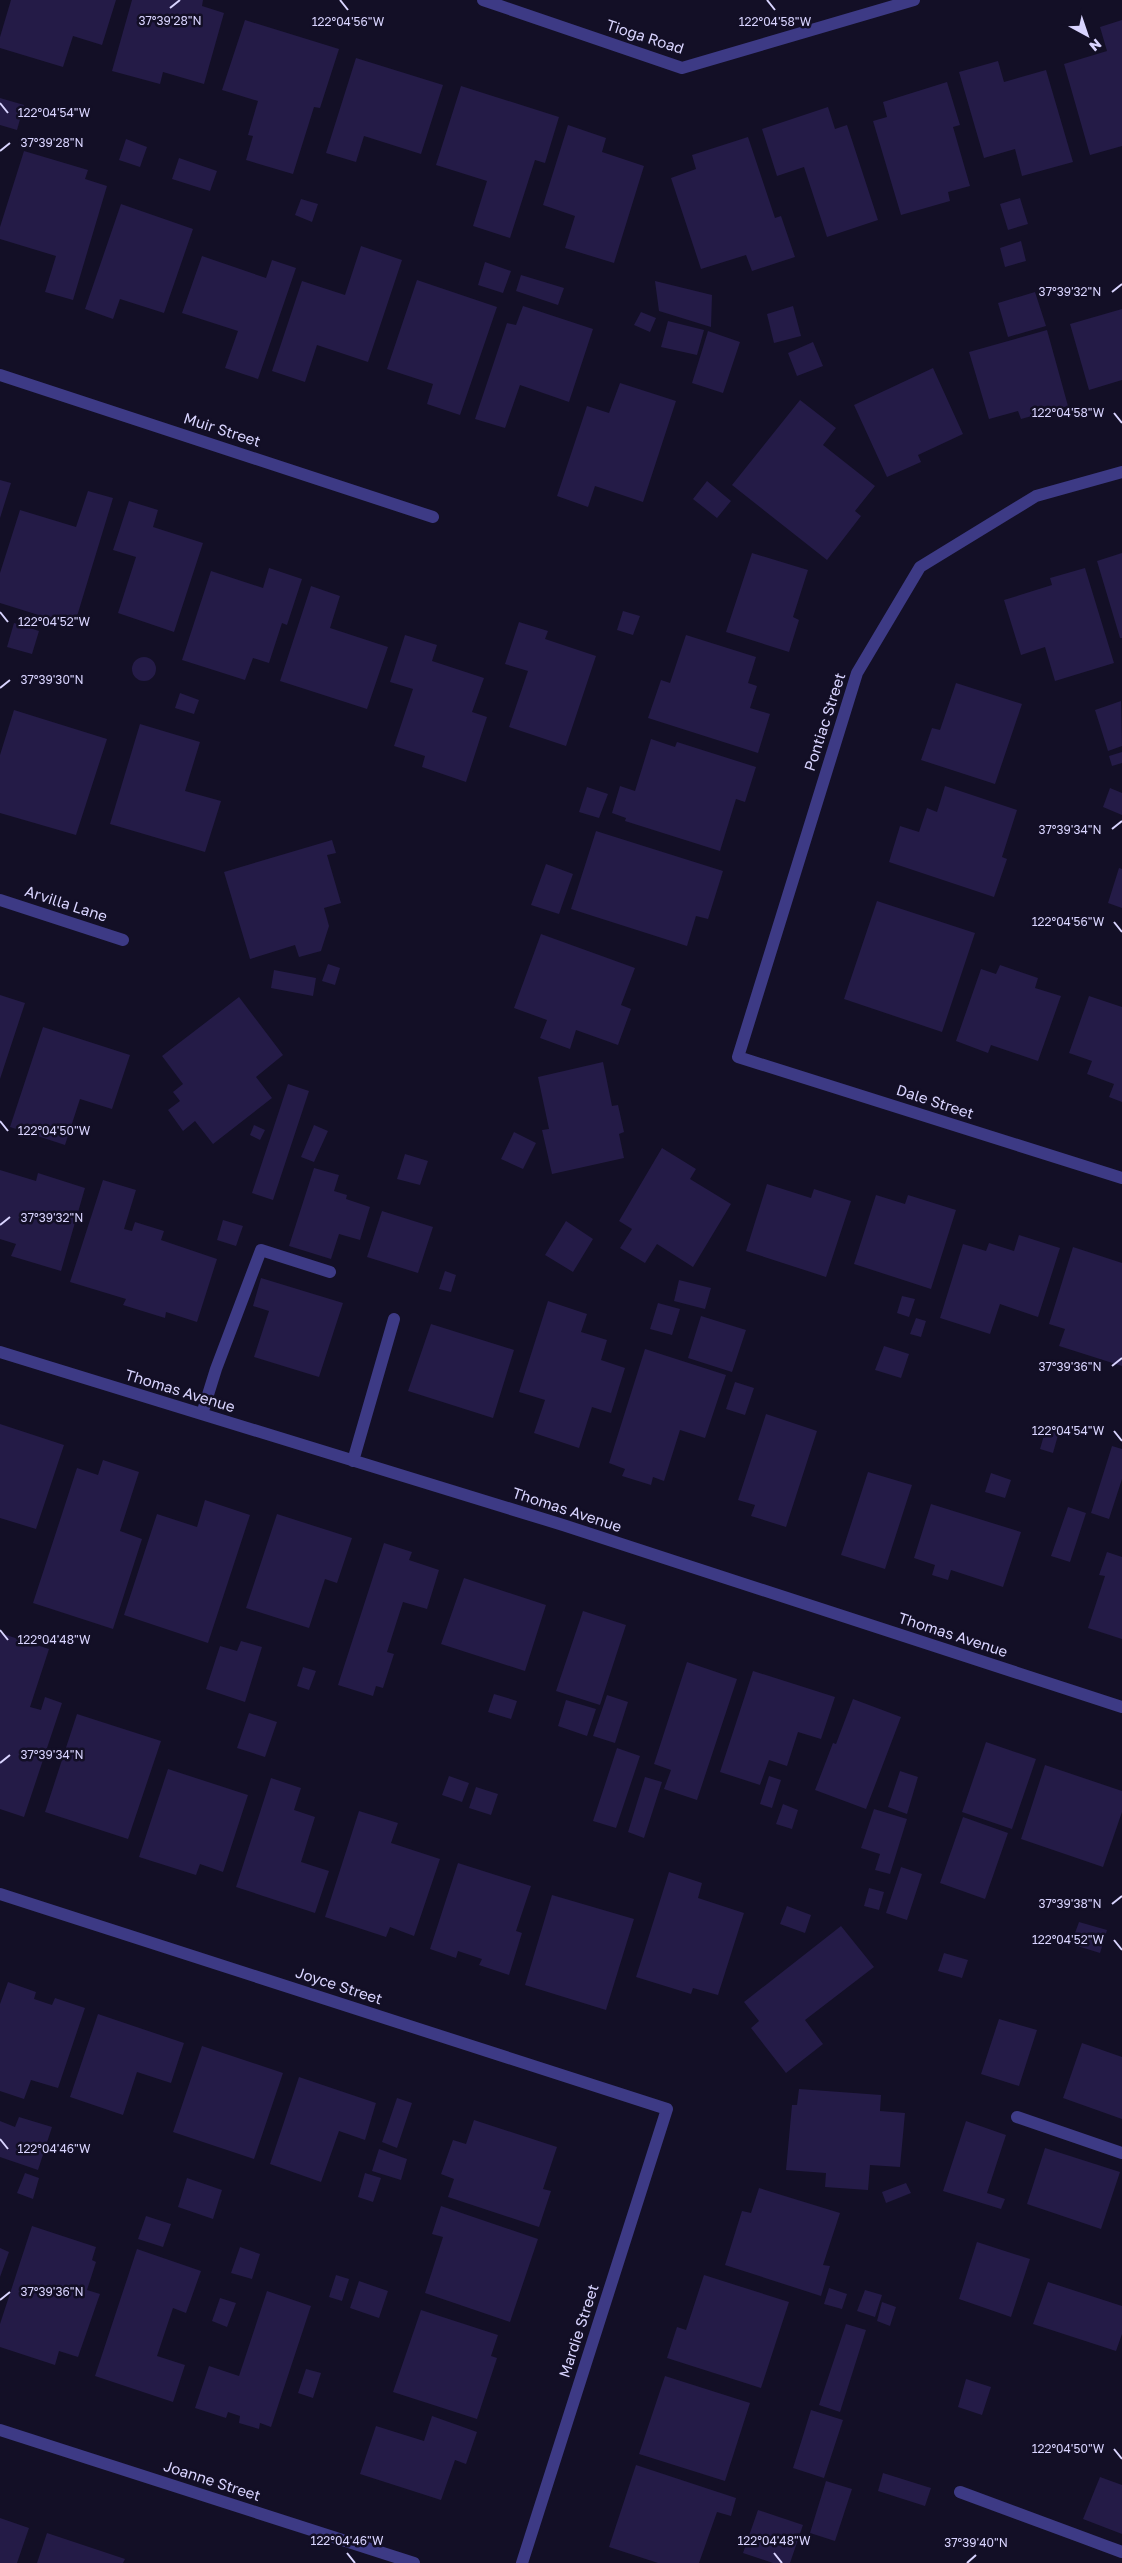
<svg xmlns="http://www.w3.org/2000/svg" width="1122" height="2563" font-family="'Golos Text',sans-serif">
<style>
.building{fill:#241b47}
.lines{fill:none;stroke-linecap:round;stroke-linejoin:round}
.minor{stroke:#3d3a85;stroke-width:12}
.ticks{fill:none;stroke:#d9d4ff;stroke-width:2}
.labels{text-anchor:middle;stroke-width:5;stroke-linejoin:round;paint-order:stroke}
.street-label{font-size:15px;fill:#d9d4ff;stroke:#130f26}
.ticks-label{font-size:12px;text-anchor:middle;fill:#d9d4ff;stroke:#130f26;stroke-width:5;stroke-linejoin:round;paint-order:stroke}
</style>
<rect width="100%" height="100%" fill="#130f26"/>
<path class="building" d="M11,0H116L102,45L73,36L63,67L0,48V37Z
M132,0H203L202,6L224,13L204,84L163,72L160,84L112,71Z
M245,20L339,49L320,108L314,107L293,174L246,160L253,136L248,135L258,101L222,90Z
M1122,20V146L1090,155L1064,64L1107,51L1100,27Z
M356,58L443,85L421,154L364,136L356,162L326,153Z
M998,61L1004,82L1046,70L1073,162L1022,176L1015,149L984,158L959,72Z
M947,82L960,125L953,127L970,186L948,192L950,201L901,215L873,121L887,117L883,102Z
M461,86L559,117L545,163L535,160L510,238L473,226L487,181L436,165Z
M0,98L24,105L17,130L0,125Z
M828,107L835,129L847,125L878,220L827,237L804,167L777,176L762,129Z
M568,125L606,138L602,152L644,166L614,263L565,248L575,216L543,205Z
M748,137L775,218L781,216L795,257L752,271L746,255L701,269L671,178L696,169L692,155Z
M126,139L147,147L140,167L119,160Z
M24,151L88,170L85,179L107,186L73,300L45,292L56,256L0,239V227Z
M179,158L217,171L210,191L172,179Z
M1020,198L1028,224L1008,230L1000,204Z
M301,199L318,204L312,222L295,215Z
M121,204L193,229L164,313L120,299L113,319L85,309Z
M1021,241L1026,261L1005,267L1000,248Z
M361,246L402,260L368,362L317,345L305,382L272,371L302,281L345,295Z
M202,256L266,278L272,260L296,268L258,379L225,368L238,331L182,313Z
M485,262L511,271L503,293L478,285Z
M521,275L564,288L558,305L516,291Z
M417,280L497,307L460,415L427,404L433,384L387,369Z
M655,281L712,295L711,327L659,311Z
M1035,292L1046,326L1008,337L998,303Z
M523,306L593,329L569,402L520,385L505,428L475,419L507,323L516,325Z
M793,306L801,336L774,343L767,314Z
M1122,309V380L1089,390L1070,324Z
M641,312L656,318L650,332L634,325Z
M668,321L704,330L697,355L661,347Z
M1047,330L1068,406L1021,419L1018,411L989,419L969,352Z
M708,331L740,342L723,393L692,383Z
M813,342L823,366L797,376L788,353Z
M933,368L963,434L918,455L921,462L887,477L854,405Z
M620,383L676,401L643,502L595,486L588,507L557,496L587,406L609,413Z
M800,400L836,428L823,445L875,486L855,511L861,516L827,560L732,485Z
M0,480L11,483L0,518Z
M707,481L731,501L717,518L693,499Z
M88,491L113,498L74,626L0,603V573L20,510L76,527Z
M129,501L158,510L153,527L203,543L174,632L118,613L136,557L113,550Z
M752,553L808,570L793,617L799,620L789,652L726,632Z
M1122,553V638H1120L1097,561Z
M269,568L302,579L287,625L282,623L269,663L253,658L245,680L182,660L211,571L263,588Z
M1085,568L1114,663L1055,681L1045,647L1021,655L1004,600L1052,585L1050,578Z
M311,586L340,596L330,628L388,647L367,709L280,681Z
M623,611L640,616L633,635L617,630Z
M519,622L548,631L545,639L596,656L566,746L509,727L528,671L505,664Z
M14,623L39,631L32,654L7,647Z
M405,635L437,645L432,661L484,678L472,712L487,717L466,782L422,767L425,756L394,746L413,689L390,682Z
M686,635L756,657L748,683L757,686L750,708L770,714L758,753L648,718L661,680L670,683Z
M132 669a12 12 0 1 1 24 0a12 12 0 1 1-24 0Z
M956,683L1022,704L995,784L921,760L932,728L940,730Z
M180,693L199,700L194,714L175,708Z
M1121,701L1122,746L1108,751L1095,710Z
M14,710L107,739L76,835L0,813V755Z
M140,724L200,742L185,791L221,801L205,852L110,824Z
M651,739L675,747L677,742L756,767L745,802L736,799L720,851L625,821L626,818L612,813L620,786L635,791Z
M1122,752V763L1112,766L1109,756Z
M945,786L1017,810L1002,857L1007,859L994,897L889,862L900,826L919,832L927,808L937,812Z
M587,787L608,794L599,818L579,812Z
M1110,788L1122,793V815L1103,807Z
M596,831L723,871L708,919L696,916L687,946L571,909Z
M332,840L336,853L327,855L341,903L324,908L329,926L321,951L299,957L295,945L250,959L224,872Z
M546,864L573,874L559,914L531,905Z
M1119,868L1122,869V908L1108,903Z
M877,901L975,933L942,1032L844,999Z
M541,934L635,968L621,1005L631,1009L618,1045L576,1030L570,1049L540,1038L547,1020L514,1008Z
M328,964L340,968L335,985L322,981Z
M1000,965L1038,978L1035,988L1061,996L1038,1061L991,1045L988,1053L956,1041L981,969L996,974Z
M274,970L316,978L313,996L271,988Z
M0,995L25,1003L0,1079Z
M1089,996L1122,1007V1102L1109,1097L1114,1084L1087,1074L1092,1061L1069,1053Z
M239,997L283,1055L256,1077L272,1098L213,1144L195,1121L183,1131L168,1110L180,1101L173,1092L183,1084L162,1056Z
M43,1027L130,1055L112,1109L80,1099L65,1145L10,1127Z
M603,1062L612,1106L618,1105L624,1132L619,1134L624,1158L552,1174L542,1130L549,1129L538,1077Z
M288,1084L309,1091L273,1200L252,1193Z
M254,1125L265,1130L260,1140L250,1135Z
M314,1125L328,1131L314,1162L301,1157Z
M514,1132L536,1143L523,1169L501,1159Z
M662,1148L696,1169L690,1179L731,1204L693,1267L657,1244L645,1263L620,1248L632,1229L619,1221Z
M405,1154L428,1161L420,1185L397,1179Z
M314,1168L339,1175L334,1191L347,1195L346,1199L370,1207L360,1240L339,1234L331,1259L289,1246Z
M0,1170L36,1181L38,1173L85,1188L61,1271L11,1256L16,1244L0,1239Z
M103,1180L136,1190L124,1229L132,1231L135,1222L164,1231L161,1240L217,1259L197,1322L166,1312L165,1318L123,1305L126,1299L70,1282Z
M767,1184L811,1198L814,1189L851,1201L826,1277L746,1251Z
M876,1195L905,1204L908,1195L956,1210L931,1289L854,1264Z
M382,1211L433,1227L418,1273L367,1257Z
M223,1220L243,1226L236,1246L217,1240Z
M566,1221L593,1239L573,1272L545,1255Z
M1019,1235L1060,1248L1038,1317L1000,1304L990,1334L940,1318L963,1244L986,1251L989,1243L1014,1251Z
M1073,1247L1122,1263V1366L1059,1346L1065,1329L1049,1324Z
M445,1271L456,1275L451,1292L439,1289Z
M261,1278L343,1303L319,1377L254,1357L269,1311L253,1306Z
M679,1280L711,1288L705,1309L674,1301Z
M902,1296L915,1299L909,1317L897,1313Z
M548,1301L587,1314L581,1332L607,1340L601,1360L625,1368L611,1413L592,1407L579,1448L534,1433L545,1400L519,1392Z
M658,1303L680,1309L672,1335L650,1329Z
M701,1316L746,1330L732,1372L688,1358Z
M916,1318L926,1321L921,1337L910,1334Z
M431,1324L514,1350L493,1418L408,1391Z
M884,1346L909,1354L901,1378L875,1370Z
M645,1349L726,1375L705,1438L680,1430L664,1481L653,1477L651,1485L622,1476L625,1469L609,1463Z
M735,1382L754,1388L745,1415L726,1409Z
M766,1414L817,1431L786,1527L751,1516L755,1505L738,1500Z
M0,1424L64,1445L36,1529L0,1518Z
M1047,1425L1060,1428L1053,1453L1040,1449Z
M1112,1446L1122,1449V1479L1109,1519L1091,1513Z
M103,1460L139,1472L120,1531L142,1539L113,1629L33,1603L77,1468L98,1475Z
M868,1472L912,1485L885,1569L841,1555Z
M991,1473L1011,1480L1005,1498L985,1492Z
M205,1500L250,1515L208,1643L124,1615L157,1514L197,1527Z
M931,1504L1021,1532L1003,1587L951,1570L948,1580L932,1575L935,1565L914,1558Z
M1068,1507L1086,1513L1070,1562L1051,1556Z
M277,1514L352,1538L337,1583L325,1579L309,1628L246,1608Z
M384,1543L412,1552L409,1560L439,1570L427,1609L403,1602L387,1652L394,1654L383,1688L376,1686L373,1696L338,1685Z
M1107,1552L1122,1557V1639L1088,1628L1105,1576L1099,1575Z
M464,1578L546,1605L525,1671L441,1644Z
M583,1611L626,1625L600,1705L556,1691Z
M0,1633L49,1649L30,1707L41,1710L45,1697L62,1703L24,1817L0,1809Z
M241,1641L262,1647L245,1702L206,1689L220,1646L237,1651Z
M687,1662L737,1679L697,1800L664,1789L671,1770L654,1764Z
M303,1667L316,1671L309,1690L297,1686Z
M753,1671L835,1697L821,1739L798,1732L787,1766L769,1760L760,1785L720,1772Z
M494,1694L517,1701L511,1719L488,1712Z
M607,1695L628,1702L615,1743L593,1736Z
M853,1699L901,1717L866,1809L815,1790L833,1743L836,1744Z
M566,1700L596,1709L587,1736L558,1726Z
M249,1713L277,1722L265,1757L237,1748Z
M77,1714L161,1741L128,1839L45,1812Z
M986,1742L1036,1759L1012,1829L962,1812Z
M617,1748L640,1756L616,1828L593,1821Z
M1045,1765L1122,1791V1812L1103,1867L1021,1839Z
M168,1769L248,1795L223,1872L200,1864L196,1875L139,1857Z
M900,1771L918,1777L907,1814L888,1807Z
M449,1776L469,1783L462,1802L442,1795Z
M769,1776L781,1780L772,1808L760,1804Z
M645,1777L662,1782L644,1838L628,1832Z
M271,1778L301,1788L294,1810L315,1817L301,1862L329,1871L315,1913L236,1887Z
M476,1787L498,1794L491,1815L469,1808Z
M783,1804L798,1810L792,1829L776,1824Z
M874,1809L907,1819L890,1874L875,1870L880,1854L861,1848Z
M359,1811L398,1823L391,1843L440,1859L414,1936L390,1927L386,1937L325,1917Z
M963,1817L1008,1833L985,1899L940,1883Z
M458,1863L531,1886L516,1931L522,1933L509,1975L479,1965L482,1959L458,1951L456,1958L430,1949Z
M901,1867L922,1874L907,1920L886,1913Z
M669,1872L702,1883L698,1898L744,1913L718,1995L693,1988L691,1994L636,1977Z
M869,1888L884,1892L879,1910L864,1906Z
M552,1895L634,1919L606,2010L525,1985Z
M787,1906L811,1915L805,1933L780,1924Z
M1079,1922L1107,1930L1100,1953L1071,1944Z
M841,1926L874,1967L805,2020L823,2044L786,2073L751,2028L759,2021L744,2002Z
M944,1953L968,1960L962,1978L938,1971Z
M8,1982L36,1992L34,1999L52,2005L55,1998L85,2008L58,2088L31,2080L24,2099L0,2091V2004Z
M98,2014L184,2043L171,2083L137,2072L123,2115L70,2097Z
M999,2019L1037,2030L1019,2086L981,2074Z
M1082,2043L1122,2057V2119L1063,2098Z
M202,2046L283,2073L254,2159L173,2132Z
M299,2077L376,2103L365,2140L339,2131L321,2182L270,2164Z
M799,2089L881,2095L880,2111L905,2113L900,2167L870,2165L868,2190L825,2187L826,2173L786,2170L792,2105H797Z
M397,2098L412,2103L397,2148L382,2142Z
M19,2117L52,2127L38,2170L0,2157V2121L15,2127Z
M474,2120L557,2147L543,2189L551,2191L539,2227L448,2197L454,2179L441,2174L453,2140L466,2144Z
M966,2121L1006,2135L987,2193L1005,2199L1001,2209L943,2191Z
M1045,2148L1120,2172L1101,2229L1027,2204Z
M379,2149L407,2159L401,2180L372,2171Z
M25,2173L39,2178L33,2199L17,2193Z
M365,2173L381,2178L373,2202L358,2197Z
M187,2178L222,2190L213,2219L178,2207Z
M906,2183L911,2193L886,2203L882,2192Z
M759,2188L840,2213L823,2265L830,2266L821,2296L725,2265L742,2211L751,2213Z
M441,2206L538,2239L510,2322L425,2293L443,2237L432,2234Z
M146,2216L171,2224L163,2247L138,2239Z
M32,2226L96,2247L92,2260L96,2262L87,2290L100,2294L78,2357L59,2351L55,2365L0,2347V2324Z
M977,2242L1030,2259L1011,2317L959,2299Z
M240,2247L260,2254L252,2279L231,2273Z
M0,2248L9,2252L0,2277Z
M137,2249L201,2271L186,2313L173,2308L157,2356L185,2365L173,2402L95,2376Z
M336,2275L349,2279L342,2301L329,2297Z
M704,2275L789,2302L761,2388L667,2358L677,2327L686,2330Z
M359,2281L388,2291L379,2318L350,2308Z
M1048,2282L1122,2306V2334L1116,2351L1033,2324Z
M829,2288L847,2294L842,2309L824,2304Z
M865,2290L882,2295L875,2317L857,2311Z
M267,2291L311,2306L271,2427L260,2423L259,2429L239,2423L240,2416L228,2412L226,2418L195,2408L209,2366L239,2376Z
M220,2298L236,2303L227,2327L212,2321Z
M882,2302L896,2307L890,2326L877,2321Z
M421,2310L498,2335L491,2356L497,2358L477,2419L393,2392Z
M846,2324L866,2330L840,2412L819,2405Z
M306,2369L321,2373L313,2398L298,2393Z
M665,2376L750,2403L725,2481L639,2454Z
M966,2379L991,2387L982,2415L958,2407Z
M811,2410L843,2420L824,2478L793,2468Z
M432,2416L477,2432L466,2464L455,2460L441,2500L360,2474L376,2426L424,2441Z
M636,2465L736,2498L731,2516L717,2512L699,2563H658L609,2547Z
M883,2473L931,2488L925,2506L878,2491Z
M1100,2477L1122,2485V2534L1083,2519Z
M826,2481L852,2489L835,2541L810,2533Z
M758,2510L803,2525L790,2563H773L743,2553Z
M0,2518L29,2528L17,2563H0Z
M47,2533L125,2559L123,2563H37Z"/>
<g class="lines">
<path class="minor" d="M483,0L682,68L914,0
M0,375L433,517
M1122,472L1036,496L920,567L857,673L738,1057L1122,1178
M0,900L123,940
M0,1352L563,1525L1122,1707
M202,1414L216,1369L261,1250L330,1272
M353,1461L394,1319
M0,1894L667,2109L522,2563
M1017,2117L1122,2153
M0,2430L414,2563
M960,2492L1122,2552"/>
</g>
<path class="ticks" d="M340,0L348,10M767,0L775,10M170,8L180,0M0,103L8,113M0,151L10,143M1112,292L1122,284M1114,413L1122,423M0,612L8,622M0,688L10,680M1112,829L1122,821M1114,922L1122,932M0,1121L8,1131M0,1225L10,1217M1112,1366L1122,1358M1114,1431L1122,1441M0,1630L8,1640M0,1763L10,1755M1112,1904L1122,1896M1114,1940L1122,1950M0,2139L8,2149M0,2300L10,2292M1114,2449L1122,2459M347,2553L355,2563M774,2553L782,2563M967,2563L976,2555"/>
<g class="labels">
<g class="street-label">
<text transform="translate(645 37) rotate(18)" y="5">Tioga Road</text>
<text transform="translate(222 430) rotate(18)" y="5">Muir Street</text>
<text transform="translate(825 722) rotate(-72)" y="5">Pontiac Street</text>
<text transform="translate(66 904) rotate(18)" y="5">Arvilla Lane</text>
<text transform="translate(935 1102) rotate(18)" y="5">Dale Street</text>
<text transform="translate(180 1391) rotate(17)" y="5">Thomas Avenue</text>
<text transform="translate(567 1510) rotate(18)" y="5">Thomas Avenue</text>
<text transform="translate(953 1635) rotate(18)" y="5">Thomas Avenue</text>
<text transform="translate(339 1986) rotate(18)" y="5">Joyce Street</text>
<text transform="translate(579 2331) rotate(-72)" y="5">Mardie Street</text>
<text transform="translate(212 2481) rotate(18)" y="5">Joanne Street</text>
</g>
</g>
<g class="ticks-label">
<text x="170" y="25">37°39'28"N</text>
<text x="775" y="26">122°04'58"W</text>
<text x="348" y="26">122°04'56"W</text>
<text x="54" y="117">122°04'54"W</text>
<text x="52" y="147">37°39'28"N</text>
<text x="1070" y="296">37°39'32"N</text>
<text x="1068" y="417">122°04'58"W</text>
<text x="54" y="626">122°04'52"W</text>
<text x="52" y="684">37°39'30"N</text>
<text x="1070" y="834">37°39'34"N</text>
<text x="1068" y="926">122°04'56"W</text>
<text x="54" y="1135">122°04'50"W</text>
<text x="52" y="1222">37°39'32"N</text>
<text x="1070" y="1371">37°39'36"N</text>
<text x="1068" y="1435">122°04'54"W</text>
<text x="54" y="1644">122°04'48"W</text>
<text x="52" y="1759">37°39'34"N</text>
<text x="1070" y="1908">37°39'38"N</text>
<text x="1068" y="1944">122°04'52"W</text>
<text x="54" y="2153">122°04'46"W</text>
<text x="52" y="2296">37°39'36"N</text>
<text x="1068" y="2453">122°04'50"W</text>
<text x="347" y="2545">122°04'46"W</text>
<text x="774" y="2545">122°04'48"W</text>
<text x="976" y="2547">37°39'40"N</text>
</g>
<g transform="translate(1087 35) rotate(140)" stroke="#130f26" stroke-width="4" paint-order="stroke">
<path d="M0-4L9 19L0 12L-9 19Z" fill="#d9d4ff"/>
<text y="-8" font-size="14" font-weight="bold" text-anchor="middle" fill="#d9d4ff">N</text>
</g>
</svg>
